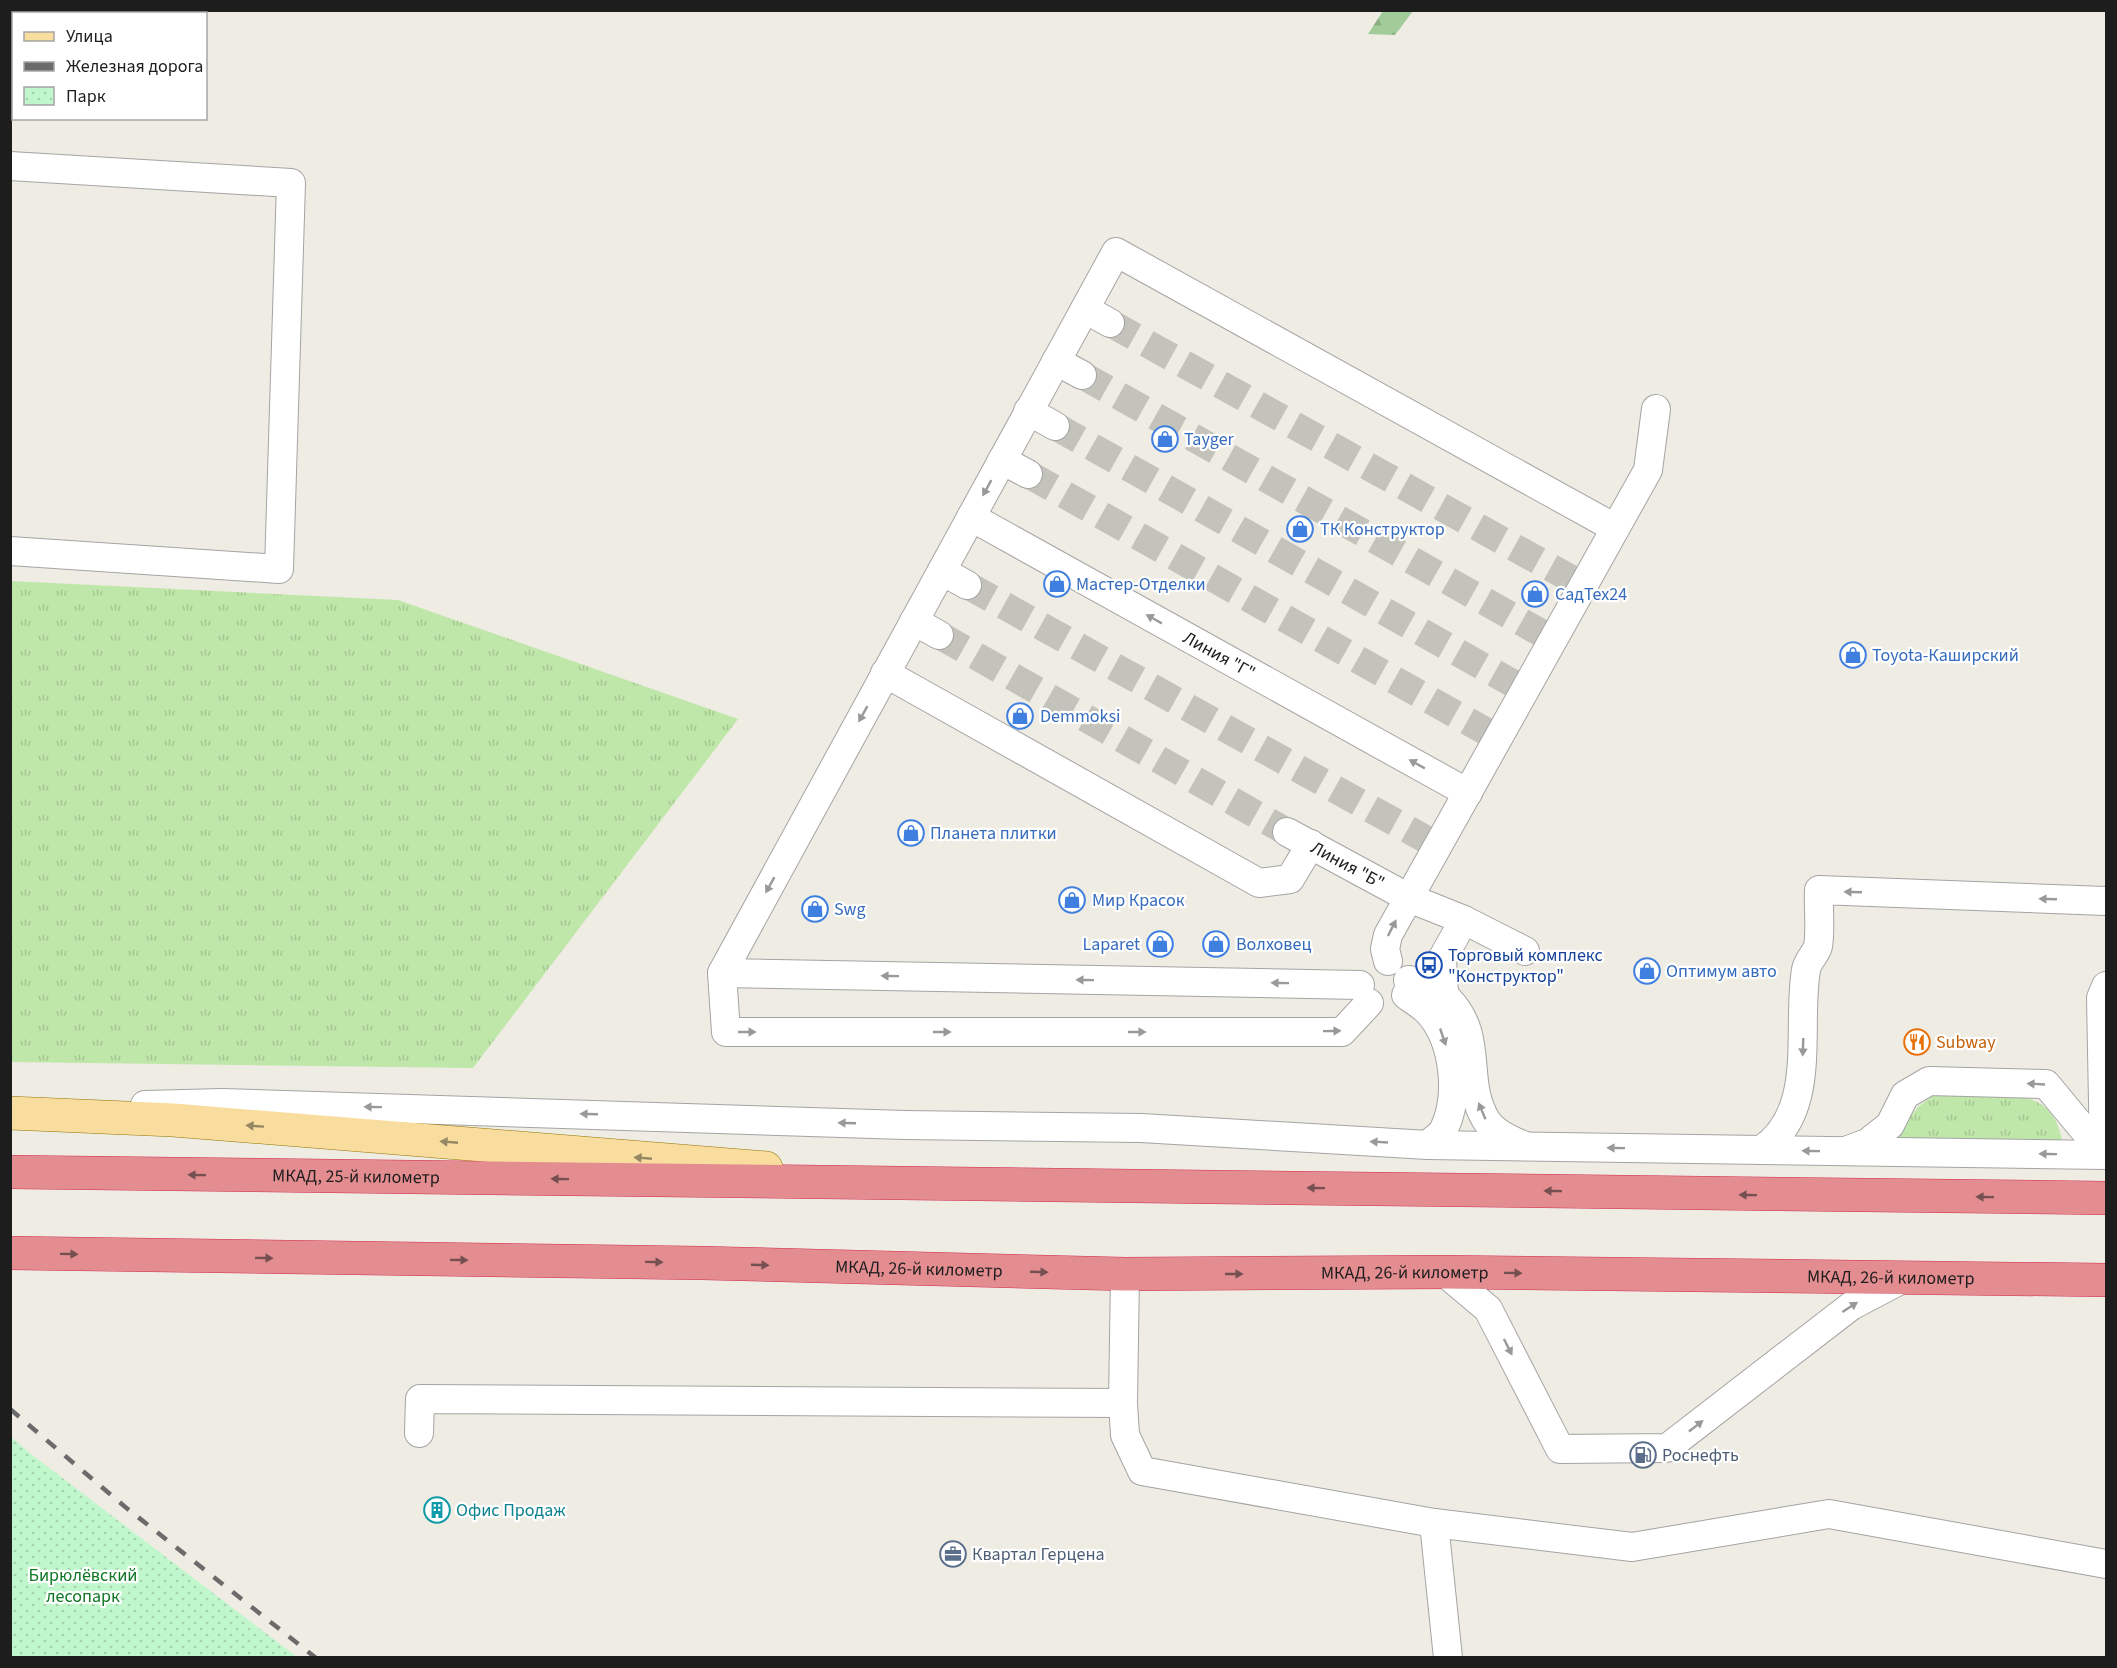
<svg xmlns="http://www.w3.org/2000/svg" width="2117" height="1668" font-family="'Source Sans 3',sans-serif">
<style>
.grass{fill:url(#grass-tufts)}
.forest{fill:url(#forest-firs)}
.park{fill:url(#park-dots)}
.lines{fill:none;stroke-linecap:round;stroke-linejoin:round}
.minor-tunnel{stroke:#c4c3bb;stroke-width:28;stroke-dasharray:28 14;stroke-linecap:butt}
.minor-casing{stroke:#a4a4a4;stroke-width:30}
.major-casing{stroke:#917505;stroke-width:34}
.highway-casing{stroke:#d3294d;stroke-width:34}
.minor{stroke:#fff;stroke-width:28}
.major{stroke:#f9dd9e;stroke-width:33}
.highway{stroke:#e38d91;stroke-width:33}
.rail{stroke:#6b6b6b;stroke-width:4.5;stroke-dasharray:12 12;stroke-linecap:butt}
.oneway{fill:#999}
.oneway2{fill:#968764}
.oneway3{fill:#764f51}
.labels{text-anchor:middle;stroke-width:4.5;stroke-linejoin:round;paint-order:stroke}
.shop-label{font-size:18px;fill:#366cbe;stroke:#fff;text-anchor:start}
.street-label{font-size:18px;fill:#1d1d1d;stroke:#fff}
.transit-label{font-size:18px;fill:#164399;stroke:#fff;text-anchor:start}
.food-label{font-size:18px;fill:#c56008;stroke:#fff;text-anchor:start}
.service-label{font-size:18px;fill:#4e5e75;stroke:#fff;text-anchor:start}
.culture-label{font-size:18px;fill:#0d838f;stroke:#fff;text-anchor:start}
.park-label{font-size:18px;fill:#0f7725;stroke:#fff}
</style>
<defs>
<pattern id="grass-tufts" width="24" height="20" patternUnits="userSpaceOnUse" patternTransform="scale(1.5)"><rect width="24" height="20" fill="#c0e7aa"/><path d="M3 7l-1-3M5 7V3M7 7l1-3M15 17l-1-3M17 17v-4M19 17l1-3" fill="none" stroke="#a5c692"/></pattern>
<pattern id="forest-firs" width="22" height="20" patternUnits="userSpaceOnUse" patternTransform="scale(1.5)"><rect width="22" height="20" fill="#a1cc99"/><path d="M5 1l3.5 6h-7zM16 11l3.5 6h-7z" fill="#8aaf83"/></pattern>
<pattern id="park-dots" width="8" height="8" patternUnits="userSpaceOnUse" patternTransform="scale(1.5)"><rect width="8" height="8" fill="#c1f7cc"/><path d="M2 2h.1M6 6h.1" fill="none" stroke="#a5d3af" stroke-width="1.8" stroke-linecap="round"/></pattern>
</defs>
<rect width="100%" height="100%" fill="#eeece3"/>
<path class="grass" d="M11,581L398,600L738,719L473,1068L11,1062Z
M1939,1091C1970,1093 2030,1087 2050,1112C2058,1122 2061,1135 2064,1147L1889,1145L1918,1107Z"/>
<path class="forest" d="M1383,11V10L1413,11L1395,35L1368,34Z"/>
<path class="park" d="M10,1436L27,1451L297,1657H11Z"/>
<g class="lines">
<path class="minor-tunnel" d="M1110,323L1573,580
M1082,375L1543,634
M1055,426L1514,684
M1028,474L1487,732
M967,585L1427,840
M939,635L1287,832"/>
<g class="minor-casing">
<g id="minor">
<path d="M10,166L291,183L279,569L10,551"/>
<path d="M1085,309L1110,323"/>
<path d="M1056,361L1082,375"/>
<path d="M1028,411L1055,426"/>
<path d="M1002,460L1028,474"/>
<path id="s1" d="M971,517L1468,793"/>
<path d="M942,571L967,585"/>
<path d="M914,621L939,635"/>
<path d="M885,673L1259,883L1290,879L1311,844"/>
<path id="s2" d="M1287,832L1409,898L1464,920L1525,951"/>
<path d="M1388,961L1385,949L1388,935L1648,470L1656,409"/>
<path d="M722,973L1360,985"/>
<path d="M1408,980C1424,982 1437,987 1448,999C1485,1037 1462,1080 1486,1120C1494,1133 1510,1140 1523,1145"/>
<path d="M1444,994L1442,959L1464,920"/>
<path d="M1406,995C1414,1001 1425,1007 1431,1015C1454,1043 1460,1096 1444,1129C1441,1135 1433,1140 1428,1145"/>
<path d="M1369,1003L1342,1032H726L722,973L1116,252L1615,528"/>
<path d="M145,1105L222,1103L905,1125L1141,1128L1428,1145L2106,1155"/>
<path d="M1761,1150C1819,1112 1796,1028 1806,970C1807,961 1816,954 1818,946C1821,929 1818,908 1819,890L2106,901"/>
<path d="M1848,1150L1867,1143L1890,1125L1905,1095L1929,1081L2046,1084L2104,1154"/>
<path d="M2104,1154L2101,998L2106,986"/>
<path d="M1444,1272L1488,1309L1560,1449L1667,1448L1851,1306L1906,1277"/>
<path d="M1123,1403L1125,1435L1142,1471L1434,1523L1448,1658"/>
<path d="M419,1433L420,1399L1123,1403L1125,1274"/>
<path d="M1434,1523L1632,1547L1829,1514L2106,1564"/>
</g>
</g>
<g class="major-casing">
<path id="major" d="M10,1113L173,1120L766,1168"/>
</g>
<g class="highway-casing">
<g id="highway">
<path id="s3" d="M10,1172L2106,1198"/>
<path id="s4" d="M10,1253L702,1263L1125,1274L1444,1272L2106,1280"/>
</g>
</g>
<use href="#minor" class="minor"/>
<use href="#major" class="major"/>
<use href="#highway" class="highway"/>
<path class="rail" d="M10,1409L124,1506L316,1658"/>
</g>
<defs><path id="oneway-solid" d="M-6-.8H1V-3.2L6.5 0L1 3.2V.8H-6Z" transform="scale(1.5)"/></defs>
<g class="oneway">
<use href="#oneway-solid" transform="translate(987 488) rotate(119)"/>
<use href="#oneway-solid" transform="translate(1154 619) rotate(-151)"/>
<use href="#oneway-solid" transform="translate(863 714) rotate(119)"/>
<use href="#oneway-solid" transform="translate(1417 764) rotate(-151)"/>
<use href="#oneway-solid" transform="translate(770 885) rotate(119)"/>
<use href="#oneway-solid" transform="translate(1853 892) rotate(-178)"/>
<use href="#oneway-solid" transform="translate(2048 899) rotate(-178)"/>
<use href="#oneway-solid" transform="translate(1392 928) rotate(-63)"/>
<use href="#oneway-solid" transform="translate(890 976) rotate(-179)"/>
<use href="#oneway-solid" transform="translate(1085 980) rotate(-179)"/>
<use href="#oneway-solid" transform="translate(1280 983) rotate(-179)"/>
<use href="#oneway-solid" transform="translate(1332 1031) rotate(-1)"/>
<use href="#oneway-solid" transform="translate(747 1032)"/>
<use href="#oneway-solid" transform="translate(942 1032)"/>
<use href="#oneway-solid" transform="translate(1137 1032)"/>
<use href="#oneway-solid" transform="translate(1443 1037) rotate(71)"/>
<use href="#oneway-solid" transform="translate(1803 1047) rotate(92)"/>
<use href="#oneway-solid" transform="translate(2036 1084) rotate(-177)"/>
<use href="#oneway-solid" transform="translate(373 1107) rotate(-179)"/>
<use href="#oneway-solid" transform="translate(1482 1111) rotate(-113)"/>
<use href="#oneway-solid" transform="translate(589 1114) rotate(-178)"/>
<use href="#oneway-solid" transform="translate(847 1123) rotate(-178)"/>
<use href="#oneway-solid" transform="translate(1379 1142) rotate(-177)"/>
<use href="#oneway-solid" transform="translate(1616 1148) rotate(-179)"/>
<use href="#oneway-solid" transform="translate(1811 1151) rotate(-179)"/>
<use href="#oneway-solid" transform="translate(2048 1154) rotate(-179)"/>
<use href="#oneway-solid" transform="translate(1850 1307) rotate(-33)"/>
<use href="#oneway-solid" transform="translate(1508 1347) rotate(63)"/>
<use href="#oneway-solid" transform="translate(1696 1426) rotate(-38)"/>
</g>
<g class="oneway2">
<use href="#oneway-solid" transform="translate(255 1126) rotate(-176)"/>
<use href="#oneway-solid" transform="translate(449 1142) rotate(-175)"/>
<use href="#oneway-solid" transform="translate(643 1158) rotate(-175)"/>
</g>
<g class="oneway3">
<use href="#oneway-solid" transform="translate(197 1175) rotate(-179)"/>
<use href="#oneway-solid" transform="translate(560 1179) rotate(-179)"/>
<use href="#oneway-solid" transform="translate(1316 1188) rotate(-179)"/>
<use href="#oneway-solid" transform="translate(1553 1191) rotate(-179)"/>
<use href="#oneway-solid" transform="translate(1748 1195) rotate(-179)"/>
<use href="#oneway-solid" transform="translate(1985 1197) rotate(-179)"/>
<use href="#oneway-solid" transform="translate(69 1254) rotate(1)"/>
<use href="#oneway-solid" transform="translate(264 1258) rotate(1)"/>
<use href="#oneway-solid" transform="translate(459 1260) rotate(1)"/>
<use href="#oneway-solid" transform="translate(654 1262) rotate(1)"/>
<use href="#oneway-solid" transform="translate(760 1265) rotate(2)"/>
<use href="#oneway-solid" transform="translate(1039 1272) rotate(2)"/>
<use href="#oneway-solid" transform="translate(1513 1273) rotate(1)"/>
<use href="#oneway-solid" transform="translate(1234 1274)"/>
</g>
<defs>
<g id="shop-ring" transform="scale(1.35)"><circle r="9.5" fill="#fff" stroke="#3f7fe0" stroke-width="1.5"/><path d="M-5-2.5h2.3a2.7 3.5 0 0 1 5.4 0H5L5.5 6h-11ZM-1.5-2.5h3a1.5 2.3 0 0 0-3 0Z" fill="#3f7fe0"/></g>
<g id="bus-ring" transform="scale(1.35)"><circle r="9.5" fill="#fff" stroke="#1a4fb4" stroke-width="1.5"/><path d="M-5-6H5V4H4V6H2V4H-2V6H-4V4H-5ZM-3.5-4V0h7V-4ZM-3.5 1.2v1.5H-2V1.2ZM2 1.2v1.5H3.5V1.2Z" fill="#1a4fb4"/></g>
<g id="restaurant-ring" transform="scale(1.35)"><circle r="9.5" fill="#fff" stroke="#e8710a" stroke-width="1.5"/><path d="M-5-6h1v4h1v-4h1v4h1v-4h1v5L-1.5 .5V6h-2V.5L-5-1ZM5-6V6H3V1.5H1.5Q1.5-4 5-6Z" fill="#e8710a"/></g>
<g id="fuel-ring" transform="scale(1.35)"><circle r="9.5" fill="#fff" stroke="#5c6f8a" stroke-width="1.5"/><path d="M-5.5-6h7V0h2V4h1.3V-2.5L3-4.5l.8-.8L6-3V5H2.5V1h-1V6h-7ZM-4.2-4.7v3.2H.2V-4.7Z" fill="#5c6f8a"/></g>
<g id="building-ring" transform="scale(1.35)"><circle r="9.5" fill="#fff" stroke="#0f9aa8" stroke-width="1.5"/><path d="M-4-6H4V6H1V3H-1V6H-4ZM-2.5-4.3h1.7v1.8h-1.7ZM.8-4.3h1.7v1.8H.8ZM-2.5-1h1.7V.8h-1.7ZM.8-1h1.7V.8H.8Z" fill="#0f9aa8"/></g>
<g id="office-ring" transform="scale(1.35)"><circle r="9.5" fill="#fff" stroke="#5c6f8a" stroke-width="1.5"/><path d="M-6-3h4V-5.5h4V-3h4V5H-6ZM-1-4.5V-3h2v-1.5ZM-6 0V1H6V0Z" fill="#5c6f8a"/></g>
</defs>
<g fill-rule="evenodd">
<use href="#shop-ring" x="1165" y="439"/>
<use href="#shop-ring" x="1300" y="529"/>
<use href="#shop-ring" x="1057" y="584"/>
<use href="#shop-ring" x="1535" y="594"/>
<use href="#shop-ring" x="1853" y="655"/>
<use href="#shop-ring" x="1020" y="716"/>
<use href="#shop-ring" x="911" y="833"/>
<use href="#shop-ring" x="1072" y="900"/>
<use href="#shop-ring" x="815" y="909"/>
<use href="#shop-ring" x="1160" y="944"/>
<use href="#shop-ring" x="1216" y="944"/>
<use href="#bus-ring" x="1429" y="965"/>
<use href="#shop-ring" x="1647" y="971"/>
<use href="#restaurant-ring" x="1917" y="1042"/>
<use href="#fuel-ring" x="1643" y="1455"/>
<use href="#building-ring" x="437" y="1510"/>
<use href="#office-ring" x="953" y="1554"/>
</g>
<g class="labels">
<g class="shop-label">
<text x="1184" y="445">Tayger</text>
<text x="1320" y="535">ТК Конструктор</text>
<text x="1076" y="590">Мастер-Отделки</text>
<text x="1555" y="600">СадТех24</text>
<text x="1872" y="661">Toyota-Каширский</text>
<text x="1040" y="722">Demmoksi</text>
<text x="930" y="839">Планета плитки</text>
<text x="1092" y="906">Мир Красок</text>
<text x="834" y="915">Swg</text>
<text x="1140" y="950" text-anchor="end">Laparet</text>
<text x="1236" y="950">Волховец</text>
<text x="1666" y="977">Оптимум авто</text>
</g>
<g class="street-label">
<text dy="6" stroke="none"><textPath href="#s1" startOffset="284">Линия "Г"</textPath></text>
<text dy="6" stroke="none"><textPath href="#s2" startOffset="69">Линия "Б"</textPath></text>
<text dy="6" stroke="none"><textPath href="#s3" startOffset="346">МКАД, 25-й километр</textPath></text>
<text dy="6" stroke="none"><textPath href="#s4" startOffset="909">МКАД, 26-й километр</textPath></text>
<text dy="6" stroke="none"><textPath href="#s4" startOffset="1395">МКАД, 26-й километр</textPath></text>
<text dy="6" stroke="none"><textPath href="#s4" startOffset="1881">МКАД, 26-й километр</textPath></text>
</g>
<g class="transit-label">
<text x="1448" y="961">Торговый комплекс<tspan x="1448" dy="21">"Конструктор"</tspan></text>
</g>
<g class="food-label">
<text x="1936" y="1048">Subway</text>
</g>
<g class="service-label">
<text x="1662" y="1461">Роснефть</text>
<text x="972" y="1560">Квартал Герцена</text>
</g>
<g class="culture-label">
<text x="456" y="1516">Офис Продаж</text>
</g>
<g class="park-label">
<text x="83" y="1581">Бирюлёвский<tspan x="83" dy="21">лесопарк</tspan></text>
</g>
</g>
<rect width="2117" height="1668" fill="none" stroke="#1d1d1d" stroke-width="24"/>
<rect x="12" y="12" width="195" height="108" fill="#ffffff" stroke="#a5a5a5" stroke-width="1.5"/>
<rect x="24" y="32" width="30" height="9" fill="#f9dd9e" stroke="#a5a5a5" stroke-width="1.5"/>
<text x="66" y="42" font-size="18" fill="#1d1d1d">Улица</text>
<rect x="24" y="62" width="30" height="9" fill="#6b6b6b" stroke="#a5a5a5" stroke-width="1.5"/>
<text x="66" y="72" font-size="18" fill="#1d1d1d">Железная дорога</text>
<rect x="24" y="87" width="30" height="18" fill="url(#park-dots)" stroke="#a5a5a5" stroke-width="1.5"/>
<text x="66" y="102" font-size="18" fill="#1d1d1d">Парк</text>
</svg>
